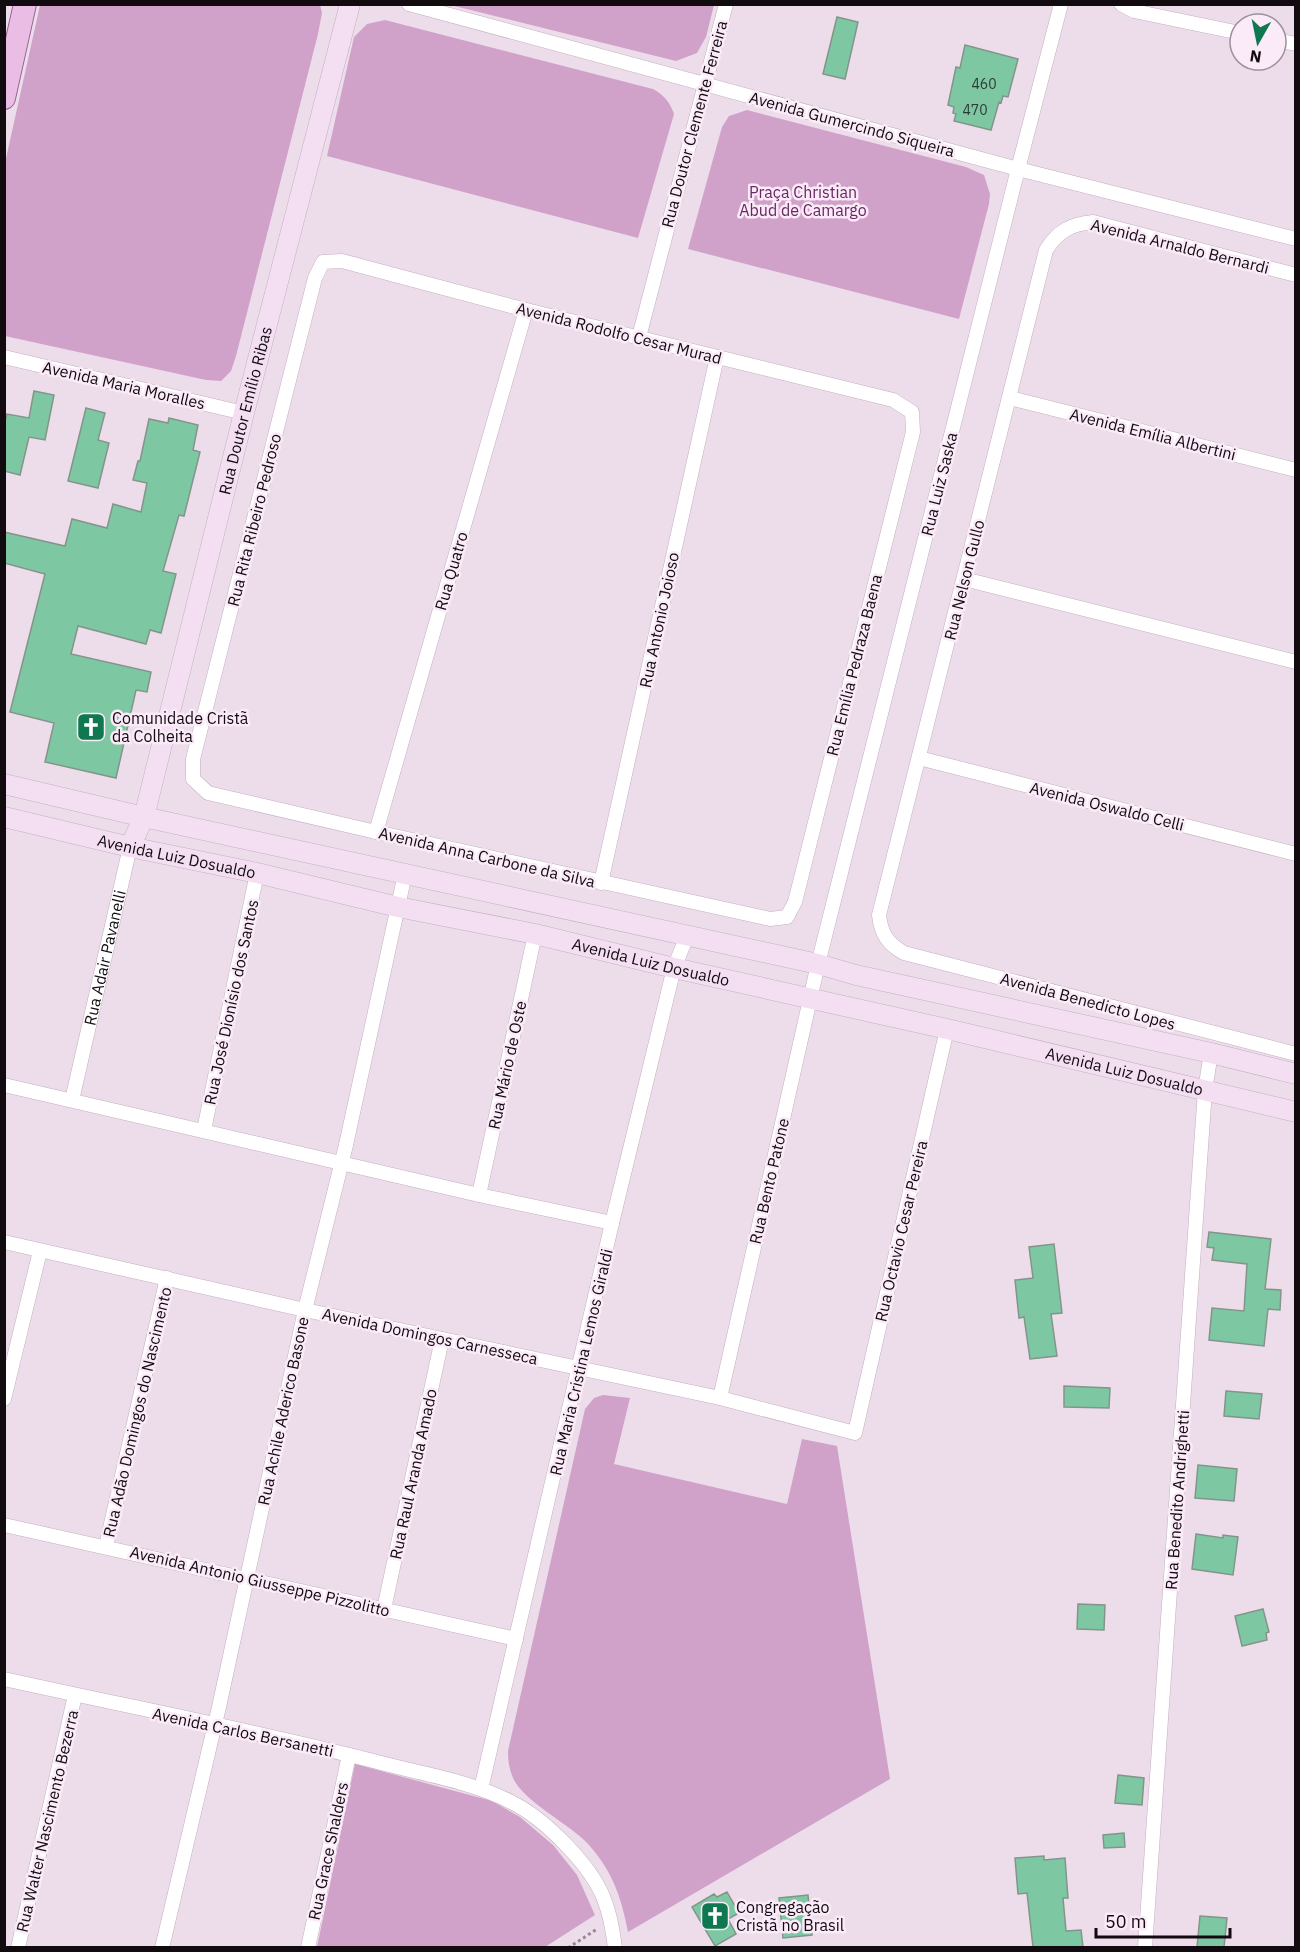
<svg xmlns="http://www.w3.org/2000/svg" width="1300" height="1952" font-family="'IBM Plex Sans',sans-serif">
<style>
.green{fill:#d0a2c9}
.building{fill:#7dc8a3;stroke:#83958b;stroke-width:1.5}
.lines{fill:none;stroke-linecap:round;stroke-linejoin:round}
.street-casing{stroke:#c1b1be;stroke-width:15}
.secondary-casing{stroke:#c1b1be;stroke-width:21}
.primary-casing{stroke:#95628f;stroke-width:24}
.path{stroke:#948893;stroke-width:3;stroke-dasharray:3 3;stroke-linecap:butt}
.street{stroke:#fff;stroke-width:14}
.secondary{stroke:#f4def2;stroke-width:20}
.primary{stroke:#eabde5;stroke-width:22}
.labels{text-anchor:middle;stroke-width:5;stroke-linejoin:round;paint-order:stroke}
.number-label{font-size:14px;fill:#2c3a35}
.street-label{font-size:16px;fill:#110b10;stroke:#fbeaf8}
.park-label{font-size:16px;fill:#692763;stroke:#fbeaf8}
.poi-label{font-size:16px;fill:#110b10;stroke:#fbeaf8;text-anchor:start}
</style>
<rect width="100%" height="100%" fill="#edddeb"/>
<path class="green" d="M40,5H320L322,13L318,34L236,356L231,371L221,381L206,380L5,336V163Z
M450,5L714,4V5L706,37L697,53L676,61Z
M385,20L653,89C664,95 670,102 674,114L638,238L327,156L354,37L367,24Z
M747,110L966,167L984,175L990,194L989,204L959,319L688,249L722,127L729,116Z
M603,1395L630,1398L614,1464L787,1504L802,1439L837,1446L890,1779L628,1932C621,1896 613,1873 589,1845C570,1824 524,1802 513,1778C509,1769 508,1760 508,1751L585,1409L594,1398Z
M355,1764L492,1801L520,1817L553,1845L577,1875L595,1915L545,1947H317Z"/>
<path class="building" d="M837,17L858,22L845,79L823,74Z
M965,45L1018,59L1008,97L1003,96L1001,103L999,102L991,130L954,121L956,114L953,113L954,107L948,105L956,67L960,68Z
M34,391L54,395L45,440L29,437L20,475L4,471V425L7,414L29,418Z
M86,408L105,413L98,440L109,443L98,488L68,481Z
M169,418L198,425L193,450L200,452L184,516L179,515L163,571L176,574L161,633L150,630L146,644L78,626L71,654L151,672L147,692L136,690L116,778L45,762L54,723L10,712L45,574L4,563V532L65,546L72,519L107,528L113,504L141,512L147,483L133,480L138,461H140L149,419L168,423Z
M1209,1232L1271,1239L1265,1289L1281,1290L1280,1310L1268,1309L1264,1346L1209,1340L1212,1308L1244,1311L1247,1264L1212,1260L1214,1248L1207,1247Z
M1054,1244L1062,1313L1051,1314L1057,1356L1030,1359L1024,1317L1019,1318L1015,1280L1033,1278L1029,1247Z
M1064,1386L1110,1388L1109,1408L1064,1407Z
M1226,1391L1262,1394L1259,1419L1224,1416Z
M1198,1465L1237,1469L1234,1501L1195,1498Z
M1196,1534L1223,1538V1535L1238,1537L1233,1575L1192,1569Z
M1078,1604L1105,1605L1104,1630L1077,1629Z
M1263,1609L1269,1632L1266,1633L1267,1640L1242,1646L1235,1616Z
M1118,1775L1144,1778L1142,1805L1115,1803Z
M1124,1833L1125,1847L1104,1848L1103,1835Z
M1044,1856V1860L1065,1858L1068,1898H1063L1066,1931L1081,1930L1083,1947H1033L1027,1893L1018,1894L1015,1858Z
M727,1892L739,1913L728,1919L736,1934L715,1946L692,1907L714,1894L717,1897Z
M808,1895L812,1935L783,1938L779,1898Z
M1200,1916L1227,1918L1224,1947H1197Z"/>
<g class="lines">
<g class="street-casing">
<g id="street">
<path d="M409,4L1018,169L1296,239"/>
<path d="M1121,4L1134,11L1240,33"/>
<path d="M1276,40L1296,44"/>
<path d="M342,261L526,310L893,400L912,412L913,432L795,902L787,917L770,919L376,832L208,793L193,779V759L315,278L323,262Z"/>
<path d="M1296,275L1093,222C1071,224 1058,231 1046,250L879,915C881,934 888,944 904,953L1296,1054"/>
<path d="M639,337L726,4"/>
<path d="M4,357L244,413"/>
<path d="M1010,398L1296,470"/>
<path d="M964,579L1296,662"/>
<path d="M919,758L1296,854"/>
<path d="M376,832L526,310"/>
<path d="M601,883L717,357"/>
<path d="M4,1085L479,1195L612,1223"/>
<path id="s1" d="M72,1100L130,847"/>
<path d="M204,1130L257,873"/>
<path d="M479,1195L535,934"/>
<path d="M4,1242L305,1310L720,1398L855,1433L947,1029"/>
<path d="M720,1398L818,964L1018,169L1061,4"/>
<path d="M4,1399L40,1251"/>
<path d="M4,1525L516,1639"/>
<path d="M106,1546L167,1278"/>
<path d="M384,1609L442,1339"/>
<path d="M4,1679C130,1707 257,1731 381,1763C423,1774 473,1782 511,1802C544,1818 591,1865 604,1899C610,1914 613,1931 615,1948"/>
<path d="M481,1789L612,1223L674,968L687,936"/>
<path d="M18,1948L75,1695"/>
<path d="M162,1948L219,1707L305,1310L346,1145L405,874"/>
<path d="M308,1948L349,1755"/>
<path d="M1145,1948L1205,1090L1211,1053"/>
</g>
</g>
<g class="secondary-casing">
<g id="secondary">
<path d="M4,784L144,817L818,964L856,975L1211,1053L1296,1074"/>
<path id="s2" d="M4,817L130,847L257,873L398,907L535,934L674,968L947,1029L1296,1112"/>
<path id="s3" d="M130,847L144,817L244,413L350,4"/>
</g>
</g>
<g class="primary-casing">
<path id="primary" d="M4,98L25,4"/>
</g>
<path class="path" d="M568,1948L597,1929"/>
<use href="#street" class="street"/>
<use href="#secondary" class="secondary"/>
<use href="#primary" class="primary"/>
</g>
<defs>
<g id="church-square" transform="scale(1.5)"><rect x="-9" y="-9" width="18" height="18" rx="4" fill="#0f7851" stroke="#fbeaf8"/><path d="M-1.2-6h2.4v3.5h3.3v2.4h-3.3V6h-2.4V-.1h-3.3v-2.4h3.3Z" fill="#fff"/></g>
</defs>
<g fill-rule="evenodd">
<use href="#church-square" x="91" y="727"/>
<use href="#church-square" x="715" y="1916"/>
</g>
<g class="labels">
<g class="number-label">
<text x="984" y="89">460</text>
<text x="975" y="115">470</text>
</g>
<g class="street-label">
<text transform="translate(694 124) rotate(-75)" y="6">Rua Doutor Clemente Ferreira</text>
<text transform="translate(852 124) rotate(15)" y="6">Avenida Gumercindo Siqueira</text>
<text transform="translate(1180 246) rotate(14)" y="6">Avenida Arnaldo Bernardi</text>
<text transform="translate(619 333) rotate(14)" y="6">Avenida Rodolfo Cesar Murad</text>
<text transform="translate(124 385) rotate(13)" y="6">Avenida Maria Moralles</text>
<text dy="6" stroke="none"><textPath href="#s3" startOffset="452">Rua Doutor Emílio Ribas</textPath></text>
<text transform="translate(1153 434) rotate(14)" y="6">Avenida Emília Albertini</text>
<text transform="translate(939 484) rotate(-76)" y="6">Rua Luiz Saska</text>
<text transform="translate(254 520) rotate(-76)" y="6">Rua Rita Ribeiro Pedroso</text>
<text transform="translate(451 571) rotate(-74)" y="6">Rua Quatro</text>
<text transform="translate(964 580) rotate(-76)" y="6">Rua Nelson Gullo</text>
<text transform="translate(659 620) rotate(-78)" y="6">Rua Antonio Joioso</text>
<text transform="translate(854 665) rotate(-76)" y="6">Rua Emília Pedraza Baena</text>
<text transform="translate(1107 806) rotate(14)" y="6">Avenida Oswaldo Celli</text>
<text dy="6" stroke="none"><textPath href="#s2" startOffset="177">Avenida Luiz Dosualdo</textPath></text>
<text transform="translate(487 857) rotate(13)" y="6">Avenida Anna Carbone da Silva</text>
<text dy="6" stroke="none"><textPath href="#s1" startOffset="146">Rua Adair Pavanelli</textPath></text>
<text dy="6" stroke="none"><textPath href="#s2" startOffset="663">Avenida Luiz Dosualdo</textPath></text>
<text transform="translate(1088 1001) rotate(15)" y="6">Avenida Benedicto Lopes</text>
<text transform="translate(231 1002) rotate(-78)" y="6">Rua José Dionísio dos Santos</text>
<text transform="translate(507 1065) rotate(-78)" y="6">Rua Mário de Oste</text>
<text dy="6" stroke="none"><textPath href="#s2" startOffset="1149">Avenida Luiz Dosualdo</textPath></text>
<text transform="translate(769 1181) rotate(-77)" y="6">Rua Bento Patone</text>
<text transform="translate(901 1231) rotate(-77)" y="6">Rua Octavio Cesar Pereira</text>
<text transform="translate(430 1336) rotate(12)" y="6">Avenida Domingos Carnesseca</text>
<text transform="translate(581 1362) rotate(-77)" y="6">Rua Maria Cristina Lemos Giraldi</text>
<text transform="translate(283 1411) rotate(-78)" y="6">Rua Achile Aderico Basone</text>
<text transform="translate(137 1412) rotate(-77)" y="6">Rua Adão Domingos do Nascimento</text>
<text transform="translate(413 1474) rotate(-78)" y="6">Rua Raul Aranda Amado</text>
<text transform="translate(1177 1500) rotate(-86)" y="6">Rua Benedito Andrighetti</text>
<text transform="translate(260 1581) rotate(13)" y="6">Avenida Antonio Giusseppe Pizzolitto</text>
<text transform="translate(243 1732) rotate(12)" y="6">Avenida Carlos Bersanetti</text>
<text transform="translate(47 1821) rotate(-77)" y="6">Rua Walter Nascimento Bezerra</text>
<text transform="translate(328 1851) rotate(-78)" y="6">Rua Grace Shalders</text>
</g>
<g class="park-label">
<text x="803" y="198">Praça Christian<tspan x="803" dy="18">Abud de Camargo</tspan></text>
</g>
<g class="poi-label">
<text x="112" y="724">Comunidade Cristã<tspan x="112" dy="18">da Colheita</tspan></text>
<text x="736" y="1913">Congregação<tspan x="736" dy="18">Cristã no Brasil</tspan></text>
</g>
</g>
<rect width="1300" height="1952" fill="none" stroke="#110b10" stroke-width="12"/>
<g transform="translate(1258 42) rotate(189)"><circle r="28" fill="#fbeaf8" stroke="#9d919b" stroke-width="1.5"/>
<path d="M0-4.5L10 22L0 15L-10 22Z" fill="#0f7851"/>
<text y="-9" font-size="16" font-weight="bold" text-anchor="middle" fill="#110b10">N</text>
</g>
<path d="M1096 1928v9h134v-9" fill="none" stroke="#110b10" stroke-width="3"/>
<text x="1105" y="1928" font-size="18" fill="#110b10" stroke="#fbeaf8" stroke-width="4.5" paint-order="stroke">50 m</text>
</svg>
